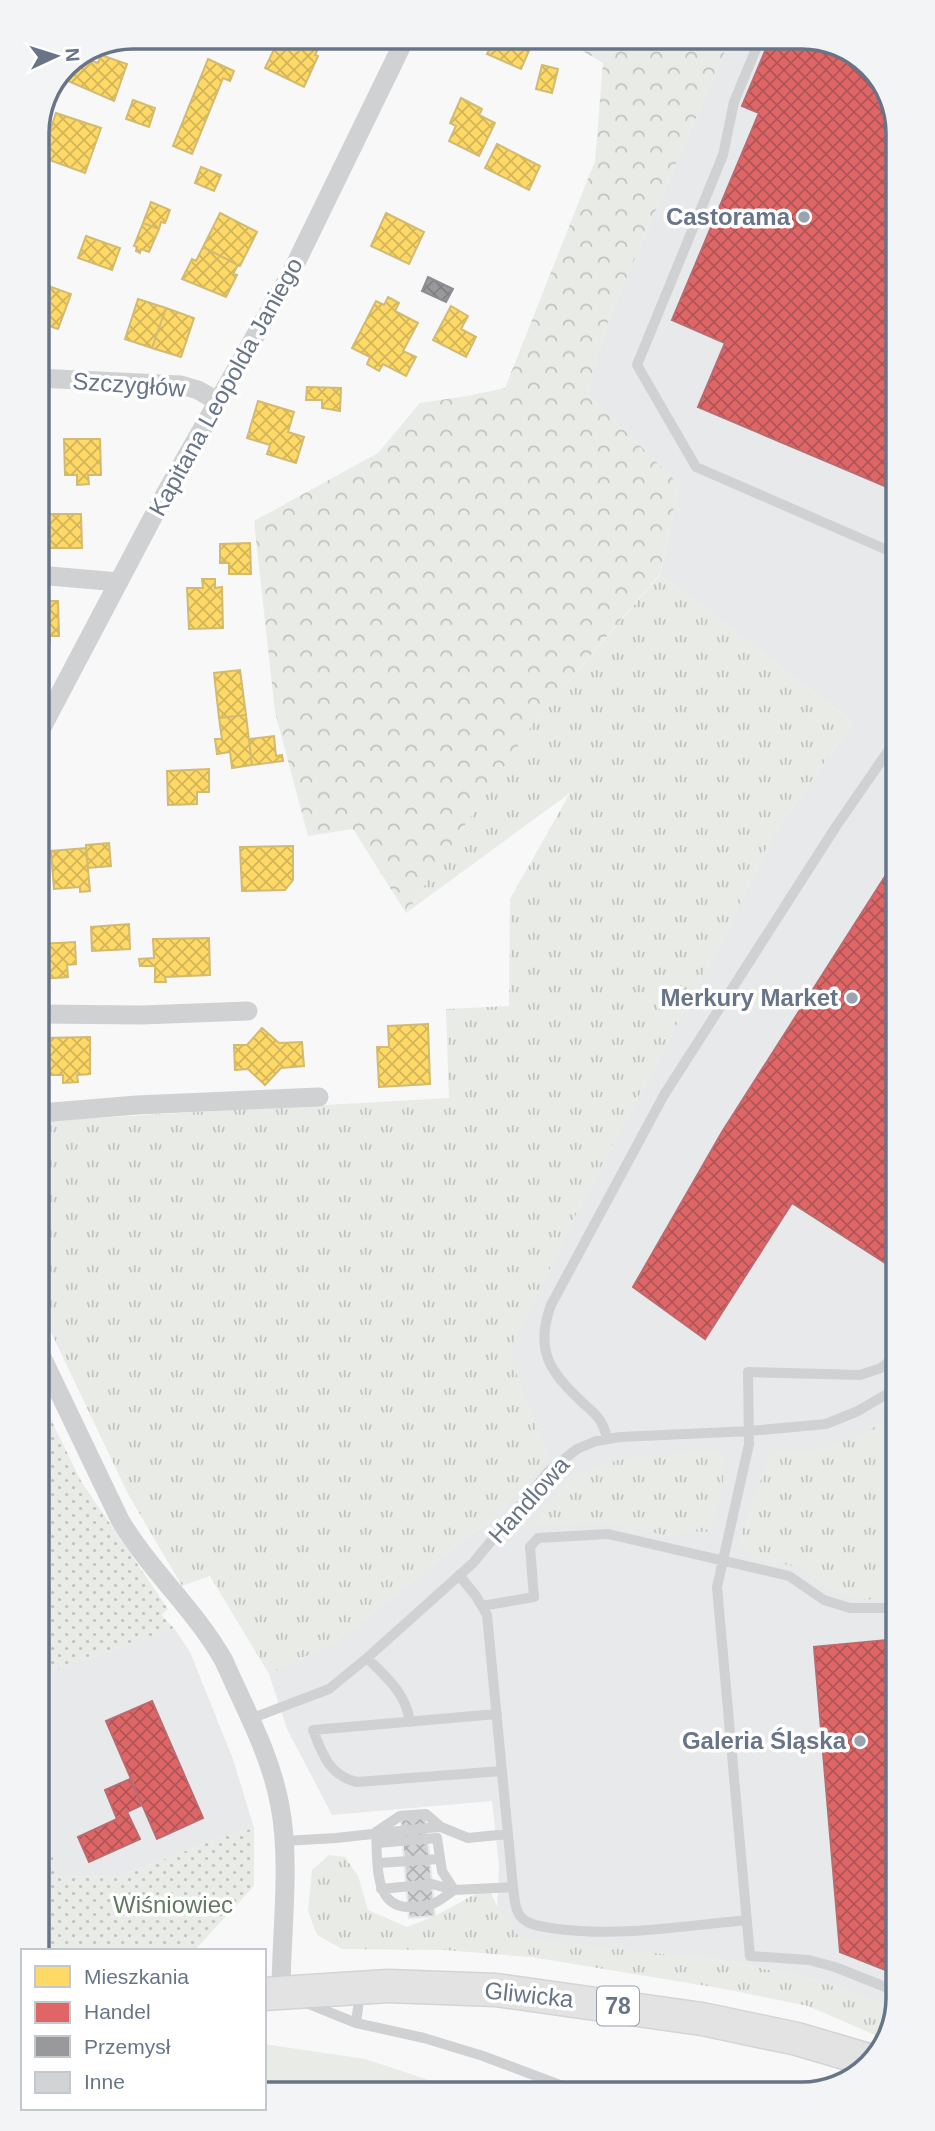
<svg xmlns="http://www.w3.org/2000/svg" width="935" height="2131" font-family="Helvetica,sans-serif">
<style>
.built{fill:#e8e9ea}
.grass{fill:url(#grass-tufts)}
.forest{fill:url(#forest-crowns)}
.park{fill:url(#park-dots)}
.garden{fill:#e8ebe6}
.homes{fill:url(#homes-cross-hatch);stroke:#d2bb70;stroke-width:2}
.shops{fill:url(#shops-cross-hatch);stroke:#bc6a70;stroke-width:2}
.industry{fill:url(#industry-cross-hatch);stroke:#8a8e94;stroke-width:2}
.building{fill:url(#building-cross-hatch);stroke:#e8e8e8;stroke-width:2}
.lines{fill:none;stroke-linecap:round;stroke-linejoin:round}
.primary-casing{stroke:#d4d4d6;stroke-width:35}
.lane{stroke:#d0d1d3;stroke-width:10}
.street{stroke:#d0d1d3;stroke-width:19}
.primary{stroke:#e3e3e4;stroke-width:32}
.poi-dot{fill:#9aa3af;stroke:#fff;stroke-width:2.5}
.labels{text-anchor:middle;stroke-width:7;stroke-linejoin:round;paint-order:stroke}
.shield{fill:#fff;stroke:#959eac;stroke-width:2}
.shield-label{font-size:23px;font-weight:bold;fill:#687588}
.poi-label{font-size:24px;font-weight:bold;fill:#687588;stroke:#fff;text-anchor:end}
.street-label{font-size:24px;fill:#687588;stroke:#fff}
.park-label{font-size:24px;fill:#647a63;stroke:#fff}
.rim{fill:none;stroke:#687588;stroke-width:3.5}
</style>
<defs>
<pattern id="grass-tufts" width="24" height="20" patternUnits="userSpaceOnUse" patternTransform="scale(1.75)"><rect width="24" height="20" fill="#e8ebe6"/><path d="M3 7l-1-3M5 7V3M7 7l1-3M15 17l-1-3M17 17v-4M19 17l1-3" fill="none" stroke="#c0c3c0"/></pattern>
<pattern id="forest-crowns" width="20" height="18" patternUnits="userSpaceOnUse" patternTransform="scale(1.75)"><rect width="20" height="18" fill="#e8ebe6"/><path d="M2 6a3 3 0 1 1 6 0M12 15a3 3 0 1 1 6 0" fill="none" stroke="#c0c3c0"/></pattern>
<pattern id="park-dots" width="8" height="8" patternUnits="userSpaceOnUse" patternTransform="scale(1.75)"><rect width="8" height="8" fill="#e8ebe6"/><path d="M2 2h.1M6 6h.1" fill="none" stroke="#c0c3c0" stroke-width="1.8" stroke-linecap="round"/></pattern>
<pattern id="homes-cross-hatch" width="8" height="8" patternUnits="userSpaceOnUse" patternTransform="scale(1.75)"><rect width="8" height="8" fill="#ffd966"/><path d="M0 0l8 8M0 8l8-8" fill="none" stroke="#d2b55a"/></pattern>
<pattern id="shops-cross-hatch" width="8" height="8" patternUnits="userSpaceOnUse" patternTransform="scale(1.75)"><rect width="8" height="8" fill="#e06666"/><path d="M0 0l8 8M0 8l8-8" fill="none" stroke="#b05557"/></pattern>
<pattern id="industry-cross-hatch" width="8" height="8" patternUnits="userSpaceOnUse" patternTransform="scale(1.75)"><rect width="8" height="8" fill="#999"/><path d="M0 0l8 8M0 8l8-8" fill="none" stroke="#818183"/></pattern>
<pattern id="building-cross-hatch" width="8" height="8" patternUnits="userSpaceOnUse" patternTransform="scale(1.75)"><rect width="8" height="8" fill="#d2d3d4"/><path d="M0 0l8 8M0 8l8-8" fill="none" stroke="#aeb0b2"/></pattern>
</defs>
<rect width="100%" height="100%" fill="#f8f8f8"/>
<path class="built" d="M731,37H809L861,57L893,101L898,1999L894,2010L817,1980L727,1961L496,1936L499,1865L492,1801L332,1815L287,1729L269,1674L325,1647L355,1627L456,1545L492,1519L548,1457L522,1392L509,1351L581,1204L725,934L771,838L853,722L660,575L679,484L587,394L609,318Z
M174,1628L190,1652L233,1759L254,1828L217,1839L118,1877L58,1876L41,1824V1675Z"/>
<path class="grass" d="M660,575L853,722L771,838L725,934L581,1204L510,1351L522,1392L548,1457L492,1519L456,1545L355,1627L325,1647L269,1674L210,1576L182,1586L128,1494L40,1309V1121L449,1098L446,1009L509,1006L510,899L570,793L406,913L536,719Z
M897,1415V1597L859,1600L829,1590L800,1567L754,1559L739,1543L746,1519L772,1451L816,1450L856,1437Z
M717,1449L724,1458L723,1484L710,1532L682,1531L679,1538L603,1522L529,1527L576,1474L621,1459Z
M329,1855L345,1857L358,1876L368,1910L407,1927L435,1916L488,1887L498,1908L520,1938L727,1961L817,1980L894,2010L884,2039L808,2006L725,1989L531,1957L444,1950L342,1949L317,1935L308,1911L312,1870Z"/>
<path class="forest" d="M567,37H731L609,318L587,394L679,484L660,574L536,719L406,913L353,829L308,836L275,712L254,521L378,453L420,403L467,396L505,388L595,161L603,63L566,41Z"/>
<path class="park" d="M40,1397L81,1481L168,1609L161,1615L174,1628L41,1675Z
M41,1824L59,1876L118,1877L217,1839L254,1828V1886L194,1951H42Z"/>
<path class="garden" d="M264,2044L365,2059L465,2092L264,2093Z"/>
<path class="homes" d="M280,37L323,38L315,55L318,56L304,87L265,68Z
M495,37H535L521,69L487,54Z
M101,55L127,64L114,101L68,81L77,60L82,57L98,63Z
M208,59L234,71L230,81L223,78L192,154L173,146Z
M542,65L558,69L552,93L536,89Z
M461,98L482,109L479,115L495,123L479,156L449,141L456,126L450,123Z
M133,100L155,108L149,127L126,119Z
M56,113L101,128L85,173L41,157Z
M497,144L540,166L529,190L485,168Z
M201,167L221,175L214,191L195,183Z
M151,202L170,210L165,223L161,222L159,229L143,223Z
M220,213L257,232L240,266L203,247Z
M386,213L424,232L409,264L371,246Z
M143,223L159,229L149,252L141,249L140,253L136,251L137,247L134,246Z
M86,236L120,248L112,270L78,258Z
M203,247L238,265L233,274L237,275L226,297L182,279L192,259L196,261Z
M37,282L71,294L58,329L37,322Z
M388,297L399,303L395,311L418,323L403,351L416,357L406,376L383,364L379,371L367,364L370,357L352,348L376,301L384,305Z
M138,299L166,308L152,348L125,339Z
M451,306L468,316L461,329L476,337L466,357L433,340Z
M166,308L194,318L181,357L152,348Z
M307,387L341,388L340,411L322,408V400H306Z
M258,401L294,412L288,432L304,437L296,463L267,454L270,445L247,438Z
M64,439H100L101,475H88L89,484L77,485V475H65Z
M48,514H81L82,548H48Z
M250,543L251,574H229V563H220V544Z
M202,579H215V588L222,587L223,628L189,629L187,588H203Z
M40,601H58L59,636H50V642H40Z
M240,670L246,715L219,718L214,673Z
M246,715L252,765L232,768L230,752L217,754L215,739H222L219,718Z
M274,736L276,756L282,755L283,761L252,765L249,739Z
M209,769V792H197V804L168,805L167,771Z
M109,843L111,866L88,868L86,845Z
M293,846V880L285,890L242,891L240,847Z
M86,848L90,891L80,892V887L54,889L51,851Z
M129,924L130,949L92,951L91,927Z
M209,938L210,975L165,977L166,982H155V966H140L139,959L154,958L153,939Z
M75,942L76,964L67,965L68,977L41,979L39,944Z
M428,1024L430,1084L379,1087L377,1047H389L388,1026Z
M262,1028L279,1043L302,1042L304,1066L281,1068L265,1085L248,1069L235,1070L234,1045H247Z
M90,1037V1074L77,1075L78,1082L63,1083V1075H49V1069H44V1038Z
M39,1044H44V1086H39Z"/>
<path class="shops" d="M771,37H809L861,57L893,101L894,490L698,407L725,343L672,320L759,113L742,106Z
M893,864L896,1270L792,1203L705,1339L633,1287L722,1132Z
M897,1639L898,1975L840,1952L814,1647Z
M152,1701L203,1818L157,1839L106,1721Z
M130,1779L142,1805L127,1812L140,1839L89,1862L78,1837L117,1819L105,1790Z"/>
<path class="industry" d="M428,277L453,289L446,302L422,291Z"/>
<path class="building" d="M425,1810L435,1916L409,1918L400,1812Z"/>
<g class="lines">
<g class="primary-casing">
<path id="primary" d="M264,1994L388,1986L496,1990L702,2019L797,2039L872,2061"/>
</g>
<path class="lane" d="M761,37L734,102L723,155L637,365L696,467L894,553
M896,1356L881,1368L860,1375L748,1372L749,1444L717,1587L750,1956L809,1960L835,1967L898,1992
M607,1438C603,1421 597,1415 584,1404C550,1372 534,1351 551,1305L664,1095L835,828L895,741
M459,1575L476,1596L487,1615L513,1887C515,1899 514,1914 526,1921C535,1927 547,1927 558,1929C620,1937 684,1926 747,1920
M482,1606L534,1597L530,1547L538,1538L608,1534L789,1576L824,1600L850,1608H897
M367,1658C387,1678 406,1693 410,1722
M497,1714L313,1730C322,1754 330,1776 357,1782L502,1771
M250,1719L329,1689L367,1658L473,1563L548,1472L577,1449L596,1441L620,1437L750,1431L826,1424L858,1411L897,1388
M284,1841L336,1838L427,1828L441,1827L468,1838L508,1834
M377,1843L437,1838L442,1871L454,1890C437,1903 432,1907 410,1907C372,1908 378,1859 376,1832L400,1816L426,1814L441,1827
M379,1863L439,1859
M381,1889L432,1884L454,1890L513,1887
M304,2002L356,2023L424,2038L483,2056L576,2091
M356,2023L360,1992"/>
<path class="street" d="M38,378L181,385L198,390L217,401
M38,575L119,582
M39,733L164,496L291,273L406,37
M39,1014L142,1015L248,1011
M40,1113L137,1105L319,1097
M40,1353L120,1520C150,1571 195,1609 224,1661C244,1707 271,1755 280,1806C291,1865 281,1932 281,1993"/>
<use href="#primary" class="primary"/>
</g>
<g class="poi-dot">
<circle cx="804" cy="217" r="7"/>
<circle cx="852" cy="998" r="7"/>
<circle cx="860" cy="1741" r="7"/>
</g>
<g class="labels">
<rect class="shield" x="597" y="1986.5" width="42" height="39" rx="5"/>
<g class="shield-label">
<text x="618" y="2014">78</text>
</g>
<g class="poi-label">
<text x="790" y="225">Castorama</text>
<text x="838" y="1006">Merkury Market</text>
<text x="846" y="1749">Galeria Śląska</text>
</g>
<g class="street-label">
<text transform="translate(129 385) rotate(4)" y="8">Szczygłów</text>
<text transform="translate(226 387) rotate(-61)" y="8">Kapitana Leopolda Janiego</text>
<text transform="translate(529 1500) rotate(-48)" y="8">Handlowa</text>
<text transform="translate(529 1995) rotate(6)" y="8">Gliwicka</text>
</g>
<g class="park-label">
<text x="173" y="1913">Wiśniowiec</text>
</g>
</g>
<path d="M0 0H935V2131H0ZM133 49H802A84 84 0 0 1 886 133V1998A84 84 0 0 1 802 2082H133A84 84 0 0 1 49 1998V133A84 84 0 0 1 133 49Z" fill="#f3f4f5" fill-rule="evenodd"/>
<path class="rim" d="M133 49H802A84 84 0 0 1 886 133V1998A84 84 0 0 1 802 2082H133A84 84 0 0 1 49 1998V133A84 84 0 0 1 133 49Z"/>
<rect x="21" y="1949" width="245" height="161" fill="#ffffff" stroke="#c3c8cf" stroke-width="2"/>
<rect x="35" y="1966" width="35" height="21" fill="#ffd966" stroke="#c3c8cf" stroke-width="2"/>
<text x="84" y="1984" font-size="21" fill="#687588">Mieszkania</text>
<rect x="35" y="2002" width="35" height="21" fill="#e06666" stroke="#c3c8cf" stroke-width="2"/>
<text x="84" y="2019" font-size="21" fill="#687588">Handel</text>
<rect x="35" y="2036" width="35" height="21" fill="#999999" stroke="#c3c8cf" stroke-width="2"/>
<text x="84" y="2054" font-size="21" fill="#687588">Przemysł</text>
<rect x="35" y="2072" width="35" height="21" fill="#d2d3d4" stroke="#c3c8cf" stroke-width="2"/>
<text x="84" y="2089" font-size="21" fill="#687588">Inne</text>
<g transform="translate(56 56) rotate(86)" stroke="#ffffff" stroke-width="5" paint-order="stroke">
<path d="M0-5L12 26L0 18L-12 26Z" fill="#687588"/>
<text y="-10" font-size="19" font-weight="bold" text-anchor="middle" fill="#687588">N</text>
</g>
</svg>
